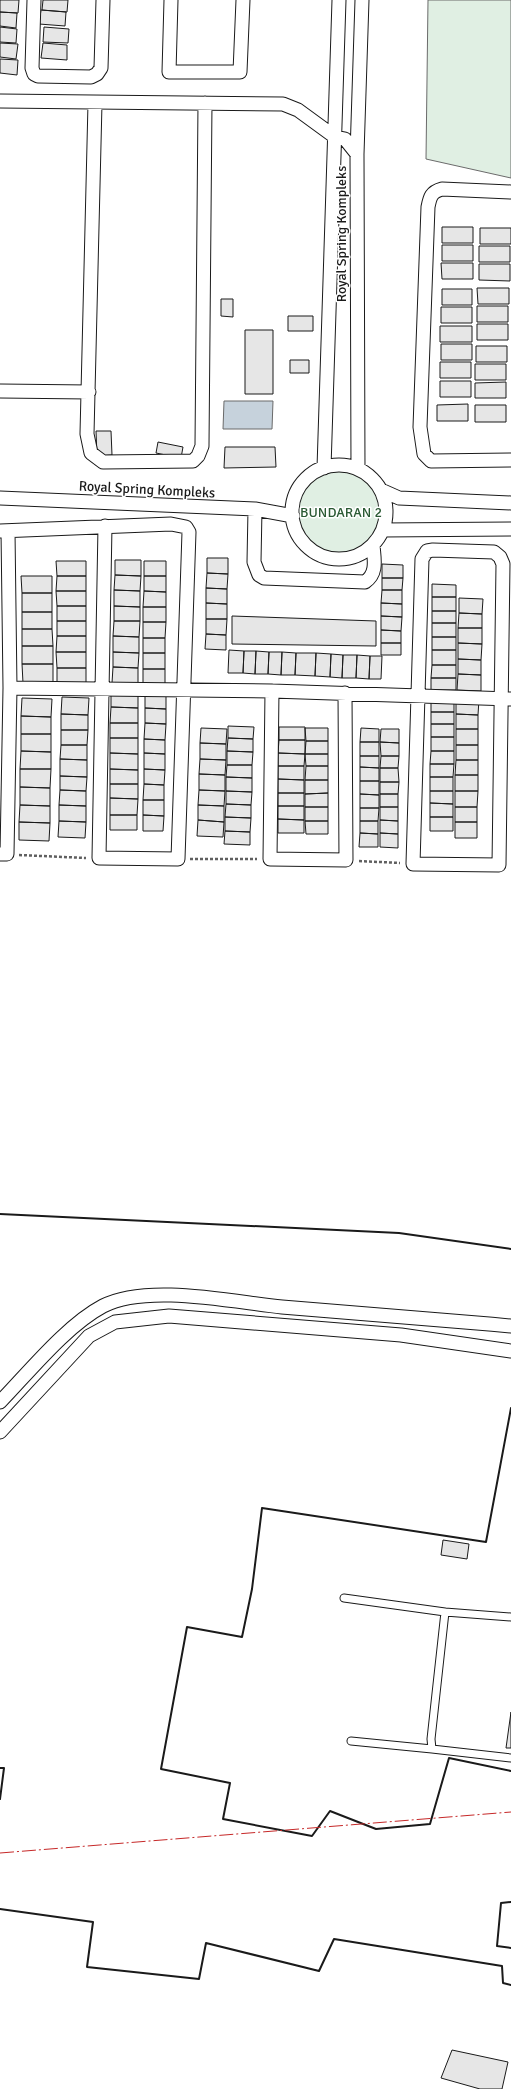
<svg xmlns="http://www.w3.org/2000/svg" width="511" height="2089" font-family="Signika,sans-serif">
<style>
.green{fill:#e0efe3;stroke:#6a6a6a}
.water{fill:#c6d2dc;stroke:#6a6a6a}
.building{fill:#e6e6e6;stroke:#1a1a1a}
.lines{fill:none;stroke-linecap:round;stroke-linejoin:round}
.service-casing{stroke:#1a1a1a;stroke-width:9}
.minor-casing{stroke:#1a1a1a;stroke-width:15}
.path{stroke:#5f5f5f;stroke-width:2.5;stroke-dasharray:3 2;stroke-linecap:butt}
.service{stroke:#fff;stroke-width:7}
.minor{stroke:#fff;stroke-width:13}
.wall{stroke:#1a1a1a;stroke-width:2}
.power{stroke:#c62828;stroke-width:1;stroke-dasharray:14 3 2 3;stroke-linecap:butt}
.labels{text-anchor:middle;stroke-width:3;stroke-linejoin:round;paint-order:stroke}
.street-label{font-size:14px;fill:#1a1a1a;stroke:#fff}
.park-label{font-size:14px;fill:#2b5a34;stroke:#fff}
</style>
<rect width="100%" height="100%" fill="#fff"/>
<path class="green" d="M428,0H511V178L426,159Z
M296 513a43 43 0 1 1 86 0a43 43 0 1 1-86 0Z"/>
<path class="water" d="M224,401H273L272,429H223Z"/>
<path class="building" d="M0,0H19L18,13L0,12Z
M43,0H68L67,12L42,10Z
M41,10L66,12L65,26L39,24Z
M0,12L17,13L16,28L0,26Z
M0,27L17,29L16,43L0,42Z
M44,27L69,29L68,43L43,42Z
M0,43L18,44L16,59L0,57Z
M43,43L67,45V60L41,58Z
M0,59L18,60L17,75L0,73Z
M442,227H473V243H442Z
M480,228H511V244H480Z
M442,245H473V261H442Z
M479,246H510V262H479Z
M441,263H473V279H442Z
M479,264H510V281L479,280Z
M477,288H509V304H478Z
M442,289H472V305H442Z
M221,299H233V317L221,316Z
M477,306H508V322H477Z
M441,307H472V323H441Z
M288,316H313V331H288Z
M477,324H508V340H477Z
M440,326H472V342H440Z
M245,330H273V394H245Z
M441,344H472V360H441Z
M476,346H507V362H476Z
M290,360H309V373H290Z
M440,362H471V378H440Z
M475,364H506V380H475Z
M440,381H471V397H440Z
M506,382V398H475V383Z
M468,404V421H437V405Z
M475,405H506V422H475Z
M96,431H111L112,455L97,456Z
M158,442L183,447L181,458L156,453Z
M225,447H275L276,467L224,468Z
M207,558H228V574L207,573Z
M115,560H141V576L115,575Z
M56,561H86V576H57Z
M144,561H166V576H144Z
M382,564L403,565V578H382Z
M207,573L228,574L227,589L206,588Z
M115,575L141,576L140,591L114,590Z
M21,576H52V593H22Z
M57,576H86V591H56Z
M144,576H166V592L144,591Z
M382,578H403L402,590H382Z
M432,584L456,585V597H432Z
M206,588L227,589V604L206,603Z
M114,590L140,591V607L114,606Z
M382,590H402V604L381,603Z
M56,591H86V606H57Z
M144,591L166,592V607H143Z
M22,593H52V612H22Z
M432,597H456V611H432Z
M459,598L483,599L482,614L459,613Z
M206,603L227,604V619H206Z
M381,603L402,604V617L381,616Z
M57,606H86V621H57Z
M114,606L140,607V621H114Z
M143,607H166V622H143Z
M432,611H456V623H432Z
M22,612H52V629H22Z
M459,613L482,614V628H458Z
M232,616L376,621V646L232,644Z
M381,616L402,617L401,631L381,630Z
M206,619H227L226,635L206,634Z
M57,621H86V636H57Z
M114,621H140L139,637L113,636Z
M143,622H166L165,638H143Z
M432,623H456V637H432Z
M458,628H482V644L458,643Z
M22,629H52L53,646H22Z
M381,630L401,631V643H381Z
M206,634L226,635V650L205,649Z
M57,636H86V652H56Z
M113,636L139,637V653L113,652Z
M432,637H456V650H432Z
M143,638H165V653H143Z
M381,643H401V655H381Z
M458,643L482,644L481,660L458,659Z
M22,646H53V664H22Z
M229,650L244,651L243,673H228Z
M432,650H456V665H432Z
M244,651H256L255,674L243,673Z
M256,651L269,652L268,674H255Z
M56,652H86V668H57Z
M113,652L139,653L138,668L113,667Z
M269,652H282L281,675L268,674Z
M282,652L296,653L295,675H281Z
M143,653H165V669H143Z
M296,653H316L315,676L295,675Z
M316,653L331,654L330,677L315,676Z
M331,654L343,655L342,678L330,677Z
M343,655H357L356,678H342Z
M357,655L370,656L369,679L356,678Z
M370,656H382L381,679H369Z
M458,659L481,660V675L458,674Z
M22,664H53V682L23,683Z
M432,665H456V678H431Z
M113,667L138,668V684L112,683Z
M57,668H86V683H57Z
M143,669H165V684H143Z
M458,674L481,675V691L457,690Z
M431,678H456V690H431Z
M111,692L138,693V708L111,707Z
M145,692L166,693V709L145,708Z
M62,697L89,698L88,715L61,714Z
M22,698L52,699L51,717L21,716Z
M431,698L454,699V712H431Z
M456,698L479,699L478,715L456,714Z
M111,707L138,708V723H110Z
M145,708L166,709V724L145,723Z
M431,712H454V724H431Z
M61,714L88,715V730H61Z
M456,714L478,715V729H456Z
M21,716L51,717V734H21Z
M110,723H138V738H110Z
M145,723L166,724L165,740L144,739Z
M431,724H454V737H431Z
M228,726L254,727L253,739L228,738Z
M279,727H305V740H279Z
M201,728L227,729L226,744L200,743Z
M305,728H328V741H306Z
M361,728L379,729V742H360Z
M381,729H399V743L380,742Z
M456,729H478V745H456Z
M61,730H88L87,745H61Z
M21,734H51V752L21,751Z
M431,737H454V751H431Z
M110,738H138V754L110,753Z
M228,738L253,739V752L227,751Z
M144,739L165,740V754L144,753Z
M279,740H305V754L278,753Z
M306,741H328V754H305Z
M360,742H379V756H360Z
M380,742L399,743V756H381Z
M200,743L226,744V760L200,759Z
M61,745H87V760L60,759Z
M456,745H478V760H456Z
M21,751L51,752V769H20Z
M227,751L253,752L252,765H227Z
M431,751H454V764H430Z
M110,753L138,754V770L110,769Z
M144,753L165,754V770L144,769Z
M278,753L305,754L304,766H278Z
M305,754H328V766H306Z
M360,756H379V768L360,767Z
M381,756H399L398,768H380Z
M60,759L87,760V777L60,776Z
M200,759L226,760L225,775L199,774Z
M456,760H478V775H455Z
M430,764H454L453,777H430Z
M227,765H252V778L226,777Z
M278,766H304V780L278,779Z
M306,766H328V780H305Z
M360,767L379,768V781H360Z
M380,768H398L399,782H380Z
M20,769H51L50,788L20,787Z
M110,769L138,770V784H110Z
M144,769L165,770L164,785L144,784Z
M199,774L225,775V791L199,790Z
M455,775H478V791H455Z
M60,776L87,777L86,791L60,790Z
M226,777L252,778V792L226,791Z
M430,777H453V791H430Z
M278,779L304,780V793H278Z
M305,780H328V793L305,794Z
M360,781H379V795L360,794Z
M380,782H399L398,794H380Z
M110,784H138V799L110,798Z
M144,784L164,785V800H143Z
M20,787L50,788V806L20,805Z
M60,790L86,791V806L59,805Z
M199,790L225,791L224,806L198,805Z
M226,791L252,792L251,805L226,804Z
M430,791H453V804L430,803Z
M455,791H478L477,807H455Z
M278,793H304V806H278Z
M328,793V807H305V794Z
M360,794L379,795V808H360Z
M380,794H398V807H380Z
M110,798L138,799L137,815H110Z
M143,800H164V816L143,815Z
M430,803L453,804V817H430Z
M226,804L251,805V818L225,817Z
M20,805L50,806V823L19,822Z
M59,805L86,806V822L59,821Z
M198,805L224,806V822L198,820Z
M278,806H304V820L278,819Z
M305,807H328V821H305Z
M380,807H398V821L380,820Z
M455,807H477V822H455Z
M360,808H379L378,821H360Z
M110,815H137V830H110Z
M143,815L164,816L163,831H143Z
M225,817L251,818L250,832L225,831Z
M430,817H453V831H430Z
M278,819L304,820V833H278Z
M198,820L224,822L223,837L197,836Z
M380,820L398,821V834L380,833Z
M59,821L86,822L85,838L58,837Z
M305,821H328V834H306Z
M360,821H378V834L360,833Z
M19,822L50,823L49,841L19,840Z
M455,822H477V838H455Z
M225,831L250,832V845L224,844Z
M360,833L378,834V847H359Z
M380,833L398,834V848L380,847Z
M443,1540L469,1544L467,1559L441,1555Z
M511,1712V1748H506Z
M452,2050L508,2062L502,2089H480L441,2078Z"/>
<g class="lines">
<g class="service-casing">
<path id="service" d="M344,1598L445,1612
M511,1617L445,1612L431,1739L432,1749L511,1758
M351,1741L432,1749"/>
</g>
<g class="minor-casing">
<path id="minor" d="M34,0L32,68L34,74L38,76L91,77L97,74L101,68L103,0
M171,0L169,72H240L243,0
M0,101L283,104L298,110L335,137L345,139L357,154
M95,103L87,434L91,453L103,462L193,461L198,456L202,446L205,103
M511,192L442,189C431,192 430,197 428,207L420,427L424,454L431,461L511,460
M0,391L89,392
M292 512a47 47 0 1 1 94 0a47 47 0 1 1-94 0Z
M324,468L339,0
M358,469L357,154L362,0
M381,490L399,498L511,503
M0,498L255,509L293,516
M255,509L254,562L259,575L264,578L365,582C378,573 374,559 373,545
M383,530L511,529
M0,531L171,524L186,527L189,532L178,859L99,858L105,526
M433,550L494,552L500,557L503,564L499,865L413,864L422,559L427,551Z
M10,688L272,691L511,699
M272,691L270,859L346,860L345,693
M0,854H7L10,688L8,531
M0,1402C29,1372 67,1325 103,1306C147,1283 233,1302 282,1307C359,1313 435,1319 511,1326
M0,1432L89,1336L115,1322L169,1316L401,1335L511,1351"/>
</g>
<path class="path" d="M19,855L86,858
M190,859H257
M359,861L400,863"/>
<use href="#service" class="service"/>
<use href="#minor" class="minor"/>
<path class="wall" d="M0,1214L399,1233L511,1249
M511,1408L486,1542L262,1508L252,1589L242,1637L187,1627L161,1769L230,1783L223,1819L312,1836L330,1811L376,1829L430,1824L449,1758L511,1771
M0,1768H4L0,1799
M511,1902L501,1903L497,1946L511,1948
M0,1909L93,1922L87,1967L199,1979L206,1943L319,1971L334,1939L502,1966L503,1983L511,1985"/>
<path class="power" d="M0,1853L511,1812"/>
</g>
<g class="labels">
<g class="street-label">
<text transform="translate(341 234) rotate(-90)" y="5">Royal Spring Kompleks</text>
<text transform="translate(147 489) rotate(3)" y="5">Royal Spring Kompleks</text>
</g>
<g class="park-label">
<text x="341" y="517">BUNDARAN 2</text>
</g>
</g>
</svg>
